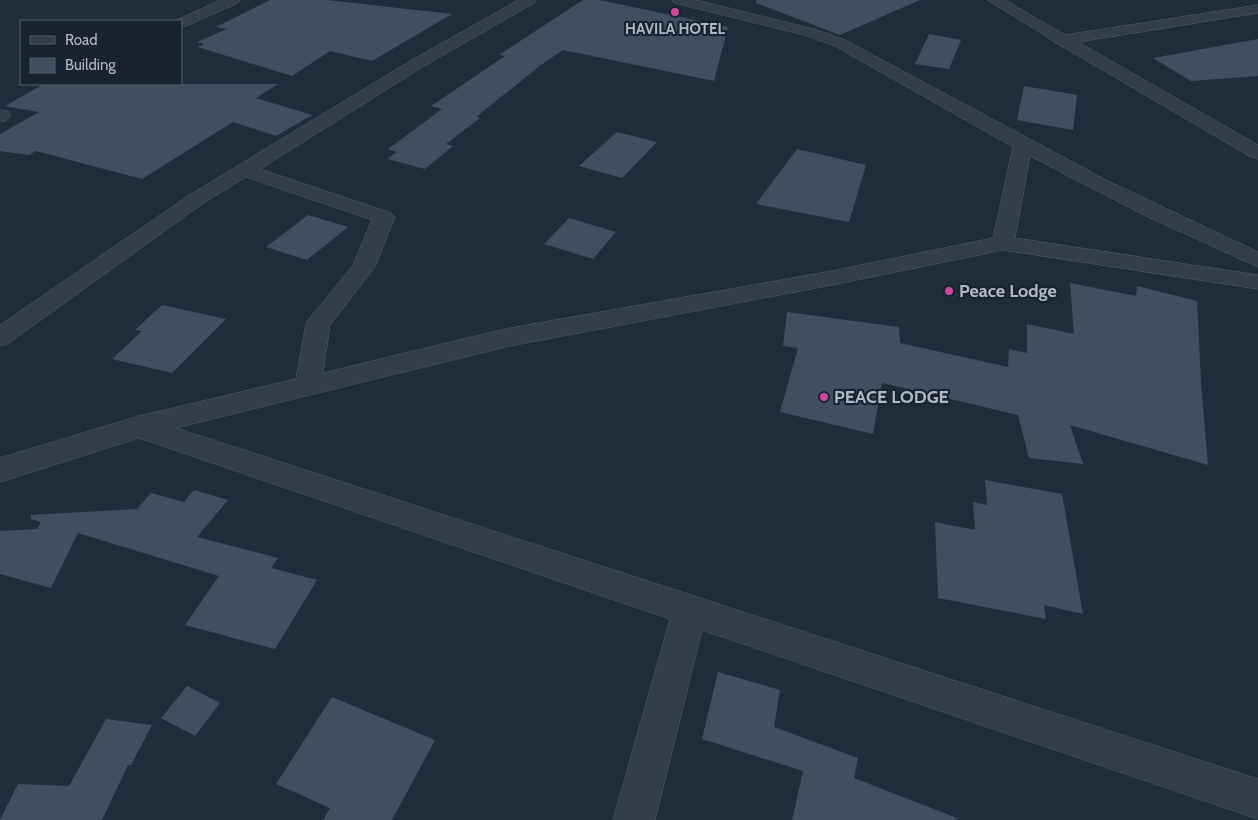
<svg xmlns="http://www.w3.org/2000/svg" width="1258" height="820" font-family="Cabin,sans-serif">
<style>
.building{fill:#404f60}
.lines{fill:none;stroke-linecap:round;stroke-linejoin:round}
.minor-casing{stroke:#515c68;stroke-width:1}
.minor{fill:#333e4a;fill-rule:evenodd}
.hotel-dot{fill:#d1479c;stroke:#19232f;stroke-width:2}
.labels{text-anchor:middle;stroke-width:4.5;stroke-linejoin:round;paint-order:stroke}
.far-poi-label{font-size:15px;font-weight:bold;fill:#aeb9c7;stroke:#19232f}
.poi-label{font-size:18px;font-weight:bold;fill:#aeb9c7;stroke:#19232f;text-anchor:start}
</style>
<rect width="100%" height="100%" fill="#1f2d3a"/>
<path class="building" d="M270,0H327L452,14L372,61L330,51L292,76L198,47L204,44L197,42L227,29L216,27Z
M583,0H599L728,27L714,81L563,50L541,65L476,117L480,118L446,144L453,146L425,169L387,159L397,152L388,149L442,109L431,106L505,56L499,55Z
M756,0H920L840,35L756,3Z
M929,34L961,40L949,69L915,64Z
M1258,39V76L1191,81L1153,58Z
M44,84H278L256,98L312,115L276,136L233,122L142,179L36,151L29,155L0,151V134L39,112L5,106Z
M1024,86L1077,95L1073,130L1017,120Z
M617,132L657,142L622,178L579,166Z
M797,149L866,165L849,222L756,204Z
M308,215L348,227L307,260L266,247Z
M569,218L616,232L593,259L544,244Z
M1070,283L1136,296L1137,286L1197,301L1201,382L1208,465L1070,425L1083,464L1029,458L1018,415L882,383L873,434L780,412L798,348L783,346L787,312L899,327L900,343L1008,367L1009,349L1027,353V324L1074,334Z
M162,305L226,319L172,373L112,359L142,331L135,330Z
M985,480L1062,494L1083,614L1044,605L1046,619L938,598L935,522L975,530L973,502L987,505Z
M194,490L228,500L197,537L278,558L271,568L317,580L275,649L185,625L219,576L78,533L51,588L0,574V531L37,529L41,522L31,519V515L137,509L151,493L184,502Z
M718,672L780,690L774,727L858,758L854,778L957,818L956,820H792L803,771L702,739Z
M187,686L220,703L195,736L161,718Z
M332,697L435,740L392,820H323L330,808L276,784Z
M106,719L152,725L131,765H128L102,820H0L18,784L69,786Z"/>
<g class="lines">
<g class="minor-casing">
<path id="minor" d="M221,0H240L238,3L186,26L181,27V21H175Z
M519,0H536L534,3L424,66L260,169L391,213L395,217L375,267L330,325L323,373L505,329L832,271L993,238L1013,147L835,46L804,35L674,3L672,0H696L814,29L845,40L1106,180L1258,252V267L1144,215L1030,156L1015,238L1258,275V289L1003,250L832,285L505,347L176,428L1258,779V819L702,630L655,820H613L670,619L139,438L0,482V458L139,416L296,379L306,323L353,265L372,220L246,177L202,204L9,343L0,346V325L188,196L412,60Z
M988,0H1005L1065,35L1258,5V13L1078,42L1258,145V159L1251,157L1060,45L1055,43L1052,40Z
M0,110L8,111L11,115L6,121L0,122Z"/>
</g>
<use href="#minor" class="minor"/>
</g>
<g class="hotel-dot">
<circle cx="675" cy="12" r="5"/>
<circle cx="949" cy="291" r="5"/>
<circle cx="824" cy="397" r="5"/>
</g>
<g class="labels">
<g class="far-poi-label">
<text x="675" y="34">HAVILA HOTEL</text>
</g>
<g class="poi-label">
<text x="959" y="297">Peace Lodge</text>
<text x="834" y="403">PEACE LODGE</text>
</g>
</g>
<rect x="20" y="20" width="162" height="65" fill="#19232f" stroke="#555f6c"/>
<rect x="30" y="36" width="25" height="8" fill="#333e4a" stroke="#555f6c"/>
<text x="65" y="45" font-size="15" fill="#aeb9c7">Road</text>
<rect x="30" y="58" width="25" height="15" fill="#404f60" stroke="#555f6c"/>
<text x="65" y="70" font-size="15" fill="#aeb9c7">Building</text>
</svg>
